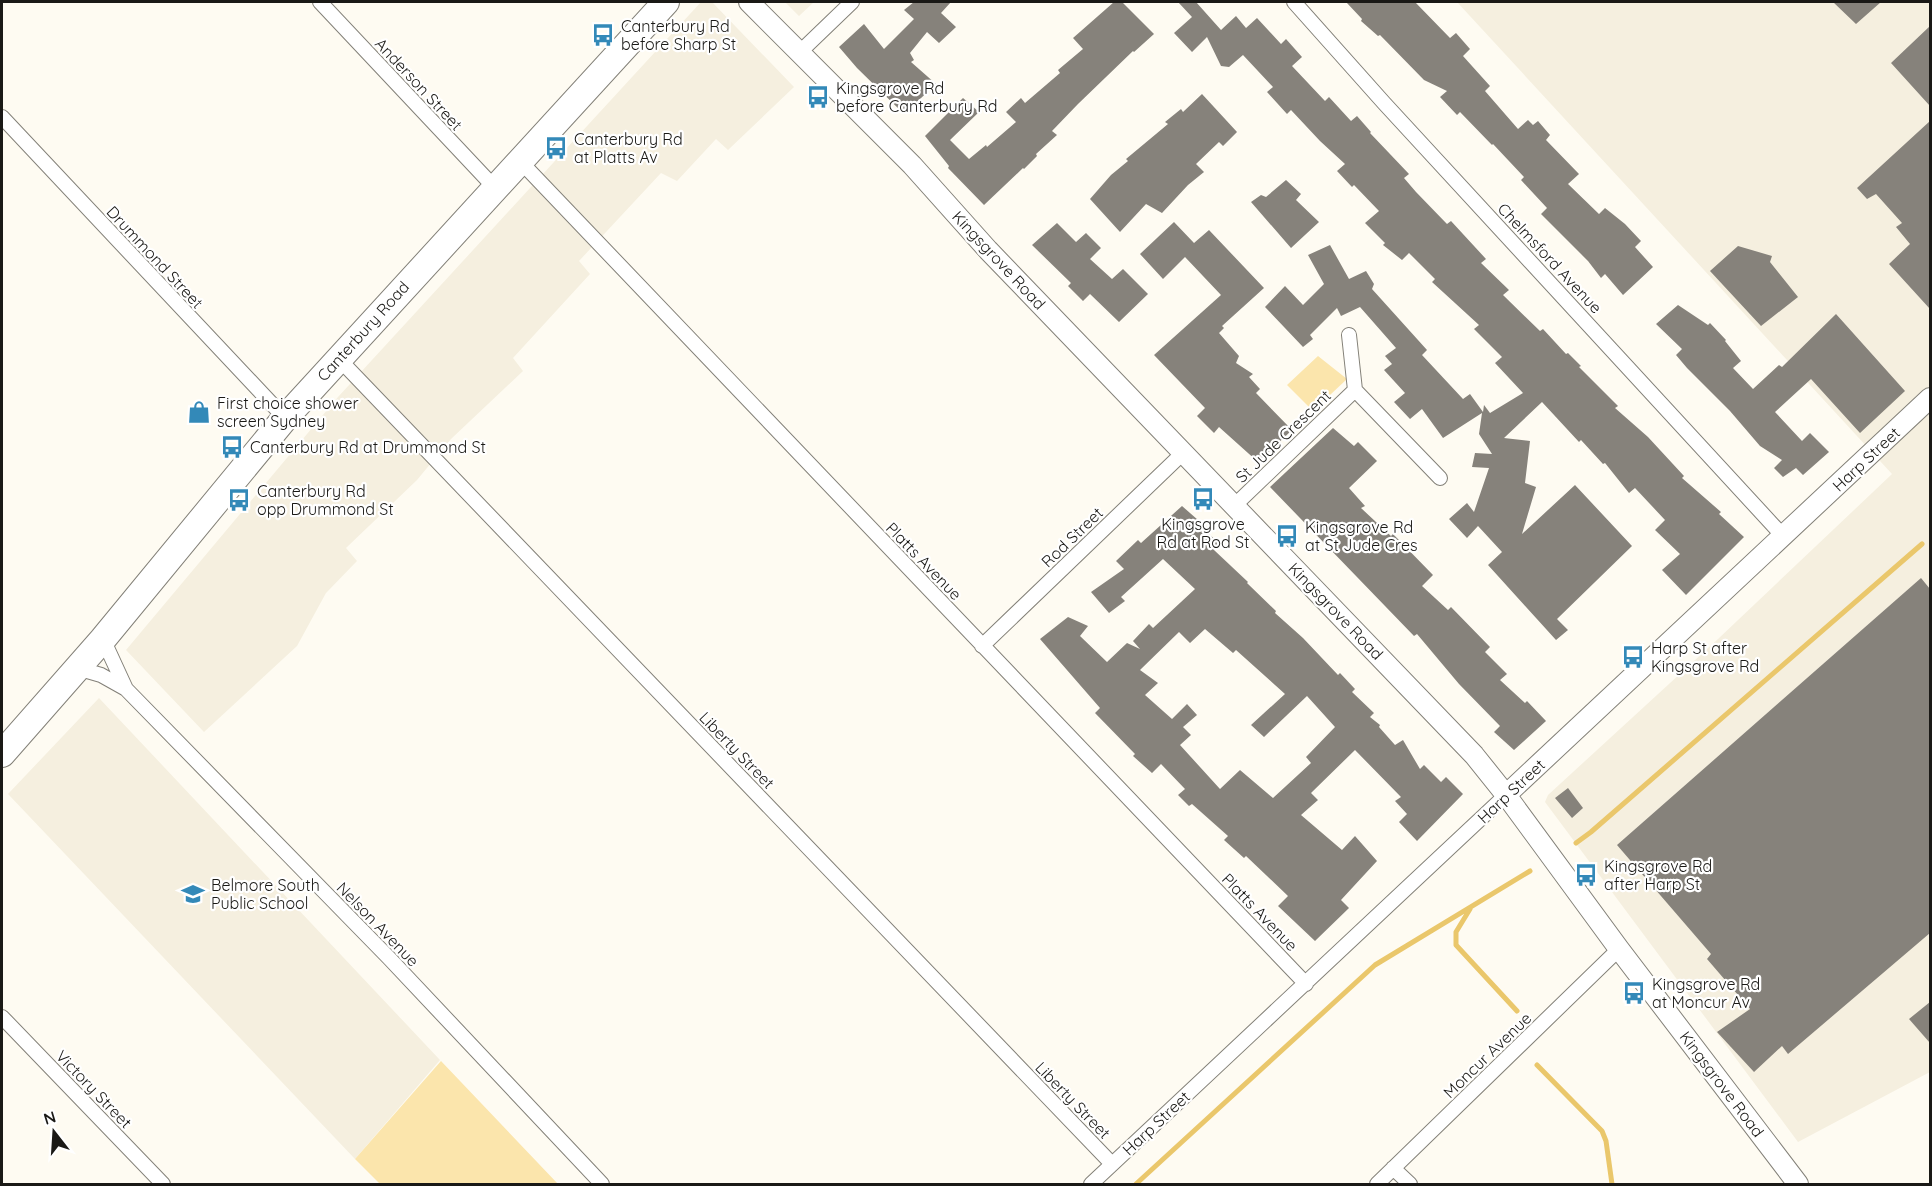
<svg xmlns="http://www.w3.org/2000/svg" width="1932" height="1186" font-family="Quicksand,sans-serif">
<style>
.built{fill:#f5efdf}
.green{fill:#fbe5ac}
.lines{fill:none;stroke-linecap:round;stroke-linejoin:round}
.stream{stroke:#eac76b;stroke-width:5}
.building{fill:#86827b;fill-rule:evenodd}
.street-casing{stroke:#838078;stroke-width:16}
.secondary-casing{stroke:#838078;stroke-width:22}
.highway-casing{stroke:#838078;stroke-width:28}
.street{stroke:#fff;stroke-width:14}
.secondary{stroke:#fff;stroke-width:20}
.highway{stroke:#fff;stroke-width:26}
.labels{text-anchor:middle;stroke-width:4.5;stroke-linejoin:round;paint-order:stroke}
.poi-label{font-size:16px;fill:#1a1916;stroke:#fff;text-anchor:start}
.street-label{font-size:16px;fill:#1a1916;stroke:#fff}
</style>
<rect width="100%" height="100%" fill="#fefbf2"/>
<path class="built" d="M701,2H712L794,87L728,150L716,139L677,181L661,173L579,261L590,274L513,358L523,371L451,439L417,480L346,548L357,561L326,593L297,646L204,732L126,650L338,397Z
M785,2H814L799,16Z
M1457,2H1930V1072L1798,1142L1545,802L1548,795L1718,639L1892,474Z
M99,698L440,1060L355,1159L8,794Z"/>
<path class="green" d="M1318,356L1347,379L1313,411L1287,385Z
M441,1061L558,1184H380L355,1159Z"/>
<g class="lines">
<path class="stream" d="M1576,843L1591,832L1922,544
M1470,909L1456,932V945L1517,1011
M1537,1065L1602,1131L1606,1141L1612,1184
M1136,1184L1375,965L1530,871"/>
</g>
<path class="building" d="M914,2H951L941,13L956,27L939,43L927,32L910,53L914,60L911,62L936,84L904,114L857,68L839,47L864,24L884,49L914,19L904,10Z
M1114,2H1122L1154,34L1134,52L1133,51L1078,104L1052,131L1057,135L1036,154L1037,156L1024,169L1023,168L984,205L948,168L949,166L925,136L963,98L979,112L950,140L969,159L986,145L987,147L1016,122L1006,112L1021,98L1025,103L1060,73L1058,70L1083,49L1073,38Z
M1178,2H1196L1221,30L1236,16L1246,28L1257,18L1281,44L1286,39L1302,57L1292,66L1325,101L1329,97L1351,121L1357,116L1371,132L1370,133L1409,174L1404,178L1416,192L1447,224L1451,221L1486,259L1481,263L1509,290L1503,295L1540,331L1543,329L1566,354L1568,353L1581,366L1579,367L1618,406L1615,408L1648,437L1684,476L1682,478L1721,512L1719,514L1744,537L1686,595L1662,570L1680,554L1655,530L1665,520L1635,488L1629,493L1605,463L1603,464L1581,440L1579,442L1542,402L1504,438L1530,441L1525,483L1536,487L1522,534L1575,485L1632,546L1557,619L1568,630L1556,640L1488,565L1502,552L1478,526L1467,538L1449,519L1467,503L1474,512L1489,468L1472,467L1475,453L1492,454L1479,434L1482,413L1443,438L1422,409L1410,419L1394,402L1405,393L1384,370L1392,364L1385,356L1396,348L1360,307L1341,316L1337,308L1310,335L1313,339L1303,347L1265,307L1285,286L1303,305L1324,284L1308,255L1330,245L1349,279L1366,271L1374,284L1372,289L1427,350L1422,355L1463,399L1470,394L1483,412L1484,405L1490,413L1523,393L1495,363L1502,357L1474,329L1479,325L1432,282L1435,279L1409,253L1402,260L1383,245L1385,243L1365,223L1379,211L1354,185L1352,187L1337,171L1345,164L1320,141L1291,110L1287,114L1267,92L1273,87L1243,55L1229,67L1221,66L1207,37L1192,52L1174,33L1192,17Z
M1346,2H1415L1450,38L1456,33L1470,49L1463,56L1490,86L1485,91L1518,129L1528,120L1533,125L1538,121L1550,135L1546,140L1579,174L1568,184L1599,214L1605,208L1625,224L1641,241L1635,247L1653,267L1623,295L1605,274L1601,278L1588,261L1541,214L1547,208L1521,180L1524,177L1493,144L1492,145L1460,112L1457,115L1440,97L1447,91L1424,80L1380,35L1378,36L1361,21L1362,19Z
M1833,2H1881L1856,24Z
M1930,26V106L1891,63Z
M1202,94L1237,132L1223,146L1219,142L1196,164L1204,172L1188,185L1162,213L1146,204L1120,232L1090,199L1111,175L1128,161L1126,159L1168,124L1165,122L1181,109L1183,112Z
M1930,121V309L1889,264L1910,244L1896,227L1902,223L1876,194L1867,199L1857,188Z
M1286,180L1301,194L1296,200L1319,222L1291,248L1251,202L1261,195L1266,197Z
M1174,222L1194,243L1209,230L1264,288L1222,326L1224,328L1219,333L1239,356L1236,363L1253,374L1249,377L1260,389L1256,393L1292,430L1258,462L1219,427L1214,433L1197,416L1205,408L1154,355L1221,295L1185,257L1163,279L1140,254Z
M1057,223L1076,242L1086,233L1101,248L1090,259L1112,279L1123,269L1148,294L1119,322L1090,294L1083,301L1068,286L1071,283L1032,245Z
M1738,246L1772,256L1770,262L1798,297L1761,326L1710,271Z
M1678,305L1708,325L1710,323L1726,340L1725,341L1741,361L1733,368L1753,389L1779,365L1782,367L1836,314L1905,391L1860,433L1811,379L1775,412L1802,441L1810,433L1829,452L1803,475L1796,468L1783,477L1774,468L1782,460L1760,446L1730,411L1687,368L1676,355L1682,349L1656,324Z
M1333,428L1354,446L1358,442L1377,461L1349,488L1365,506L1361,508L1391,536L1393,534L1433,575L1422,586L1448,610L1451,607L1490,647L1485,652L1507,674L1500,680L1525,703L1527,701L1546,721L1514,750L1494,732L1500,726L1459,684L1417,634L1414,636L1270,487Z
M1182,506L1198,520L1196,522L1220,544L1214,550L1248,582L1247,583L1276,611L1275,613L1303,638L1338,675L1340,673L1355,689L1352,692L1374,713L1370,717L1380,725L1379,727L1395,745L1403,740L1420,769L1424,765L1441,782L1446,777L1463,794L1417,841L1399,822L1407,814L1395,801L1401,797L1355,750L1311,793L1318,800L1301,815L1342,850L1355,836L1377,861L1341,900L1349,908L1315,941L1278,906L1288,896L1246,856L1244,858L1224,840L1228,836L1192,804L1189,806L1178,795L1185,789L1161,764L1152,773L1133,756L1135,754L1095,713L1100,708L1040,639L1068,617L1088,626L1080,636L1107,662L1127,643L1140,649L1133,641L1149,624L1153,628L1195,589L1163,559L1121,597L1125,601L1109,613L1091,592L1124,569L1116,561L1138,540L1141,543ZM1205,629L1233,653L1236,650L1285,694L1251,725L1264,737L1307,696L1335,727L1306,757L1311,763L1273,798L1240,770L1220,789L1180,745L1191,735L1183,727L1197,715L1187,704L1172,719L1145,695L1158,683L1140,670L1179,632L1190,643Z
M1921,578L1930,589V933L1788,1054L1782,1046L1754,1072L1717,1032L1750,1009L1707,959L1711,954L1617,845Z
M1568,788L1583,808L1572,818L1555,798Z
M1930,1002V1043L1909,1019Z"/>
<g class="lines">
<g class="street-casing">
<path id="street" d="M320,2L495,188
M1294,2L1384,103L1783,536
M800,52L852,2
M2,117L285,418
M520,161L1306,984
M338,358L1112,1164
M1355,390L1440,478
M1235,505L1355,390L1349,335
M103,639L126,689
M982,646L1184,452
M77,668L101,675L126,689L389,958L602,1184
M2,1017L163,1184
M1393,1168L1410,1184
M1091,1184L1506,795
M1377,1184L1619,949"/>
</g>
<g class="secondary-casing">
<path id="secondary" d="M749,2L912,165L988,250L1474,755L1506,795L1619,949L1798,1184
M1506,795L1930,398"/>
</g>
<g class="highway-casing">
<path id="highway" d="M2,754L103,639L285,418L666,2"/>
</g>
<use href="#street" class="street"/>
<use href="#secondary" class="secondary"/>
<use href="#highway" class="highway"/>
</g>
<defs>
<g id="bus-bare" transform="scale(1.8)"><path d="M-5-6H5V4H4V6H2V4H-2V6H-4V4H-5ZM-3.5-4V0h7V-4ZM-3.5 1.2v1.5H-2V1.2ZM2 1.2v1.5H3.5V1.2Z" fill="#3389b8" stroke="#fff" stroke-width="2.5" paint-order="stroke"/></g>
<g id="shop-bare" transform="scale(1.8)"><path d="M-5-2.5h2.3a2.7 3.5 0 0 1 5.4 0H5L5.5 6h-11ZM-1.5-2.5h3a1.5 2.3 0 0 0-3 0Z" fill="#3389b8" stroke="#fff" stroke-width="2.5" paint-order="stroke"/></g>
<g id="school-bare" transform="scale(1.8)"><path d="M0-5L7-2L0 1L-7-2ZM-4 1L0 2.5L4 1V4Q0 6-4 4Z" fill="#3389b8" stroke="#fff" stroke-width="2.5" paint-order="stroke"/></g>
</defs>
<g fill-rule="evenodd">
<use href="#bus-bare" x="603" y="35"/>
<use href="#bus-bare" x="818" y="97"/>
<use href="#bus-bare" x="556" y="148"/>
<use href="#shop-bare" x="199" y="412"/>
<use href="#bus-bare" x="232" y="447"/>
<use href="#bus-bare" x="1203" y="499"/>
<use href="#bus-bare" x="239" y="500"/>
<use href="#bus-bare" x="1287" y="536"/>
<use href="#bus-bare" x="1633" y="657"/>
<use href="#bus-bare" x="1586" y="875"/>
<use href="#school-bare" x="193" y="894"/>
<use href="#bus-bare" x="1634" y="993"/>
</g>
<g class="labels">
<g class="poi-label">
<text x="621" y="32">Canterbury Rd<tspan x="621" dy="18">before Sharp St</tspan></text>
<text x="836" y="94">Kingsgrove Rd<tspan x="836" dy="18">before Canterbury Rd</tspan></text>
<text x="574" y="145">Canterbury Rd<tspan x="574" dy="18">at Platts Av</tspan></text>
<text x="217" y="409">First choice shower<tspan x="217" dy="18">screen Sydney</tspan></text>
<text x="250" y="453">Canterbury Rd at Drummond St</text>
<text x="257" y="497">Canterbury Rd<tspan x="257" dy="18">opp Drummond St</tspan></text>
<text x="1203" y="530" text-anchor="middle">Kingsgrove<tspan x="1203" dy="18">Rd at Rod St</tspan></text>
<text x="1305" y="533">Kingsgrove Rd<tspan x="1305" dy="18">at St Jude Cres</tspan></text>
<text x="1651" y="654">Harp St after<tspan x="1651" dy="18">Kingsgrove Rd</tspan></text>
<text x="1604" y="872">Kingsgrove Rd<tspan x="1604" dy="18">after Harp St</tspan></text>
<text x="211" y="891">Belmore South<tspan x="211" dy="18">Public School</tspan></text>
<text x="1652" y="990">Kingsgrove Rd<tspan x="1652" dy="18">at Moncur Av</tspan></text>
</g>
<g class="street-label">
<text transform="translate(419 84) rotate(47)" y="6">Anderson Street</text>
<text transform="translate(155 257) rotate(47)" y="6">Drummond Street</text>
<text transform="translate(1550 258) rotate(47)" y="6">Chelmsford Avenue</text>
<text transform="translate(999 260) rotate(47)" y="6">Kingsgrove Road</text>
<text transform="translate(363 331) rotate(-48)" y="6">Canterbury Road</text>
<text transform="translate(1283 436) rotate(-44)" y="6">St Jude Crescent</text>
<text transform="translate(1866 459) rotate(-43)" y="6">Harp Street</text>
<text transform="translate(1072 537) rotate(-44)" y="6">Rod Street</text>
<text transform="translate(924 561) rotate(46)" y="6">Platts Avenue</text>
<text transform="translate(1336 611) rotate(46)" y="6">Kingsgrove Road</text>
<text transform="translate(737 750) rotate(46)" y="6">Liberty Street</text>
<text transform="translate(1511 791) rotate(-43)" y="6">Harp Street</text>
<text transform="translate(1260 912) rotate(46)" y="6">Platts Avenue</text>
<text transform="translate(378 924) rotate(46)" y="6">Nelson Avenue</text>
<text transform="translate(1487 1055) rotate(-44)" y="6">Moncur Avenue</text>
<text transform="translate(1722 1084) rotate(53)" y="6">Kingsgrove Road</text>
<text transform="translate(94 1089) rotate(46)" y="6">Victory Street</text>
<text transform="translate(1073 1100) rotate(46)" y="6">Liberty Street</text>
<text transform="translate(1156 1123) rotate(-43)" y="6">Harp Street</text>
</g>
</g>
<rect width="1932" height="1186" fill="none" stroke="#1a1916" stroke-width="6"/>
<g transform="translate(54 1132) rotate(343)" stroke="#ffffff" stroke-width="4.5" paint-order="stroke">
<path d="M0-4.5L10 22L0 15L-10 22Z" fill="#1a1916"/>
<text y="-9" font-size="16" font-weight="bold" text-anchor="middle" fill="#1a1916">N</text>
</g>
</svg>
